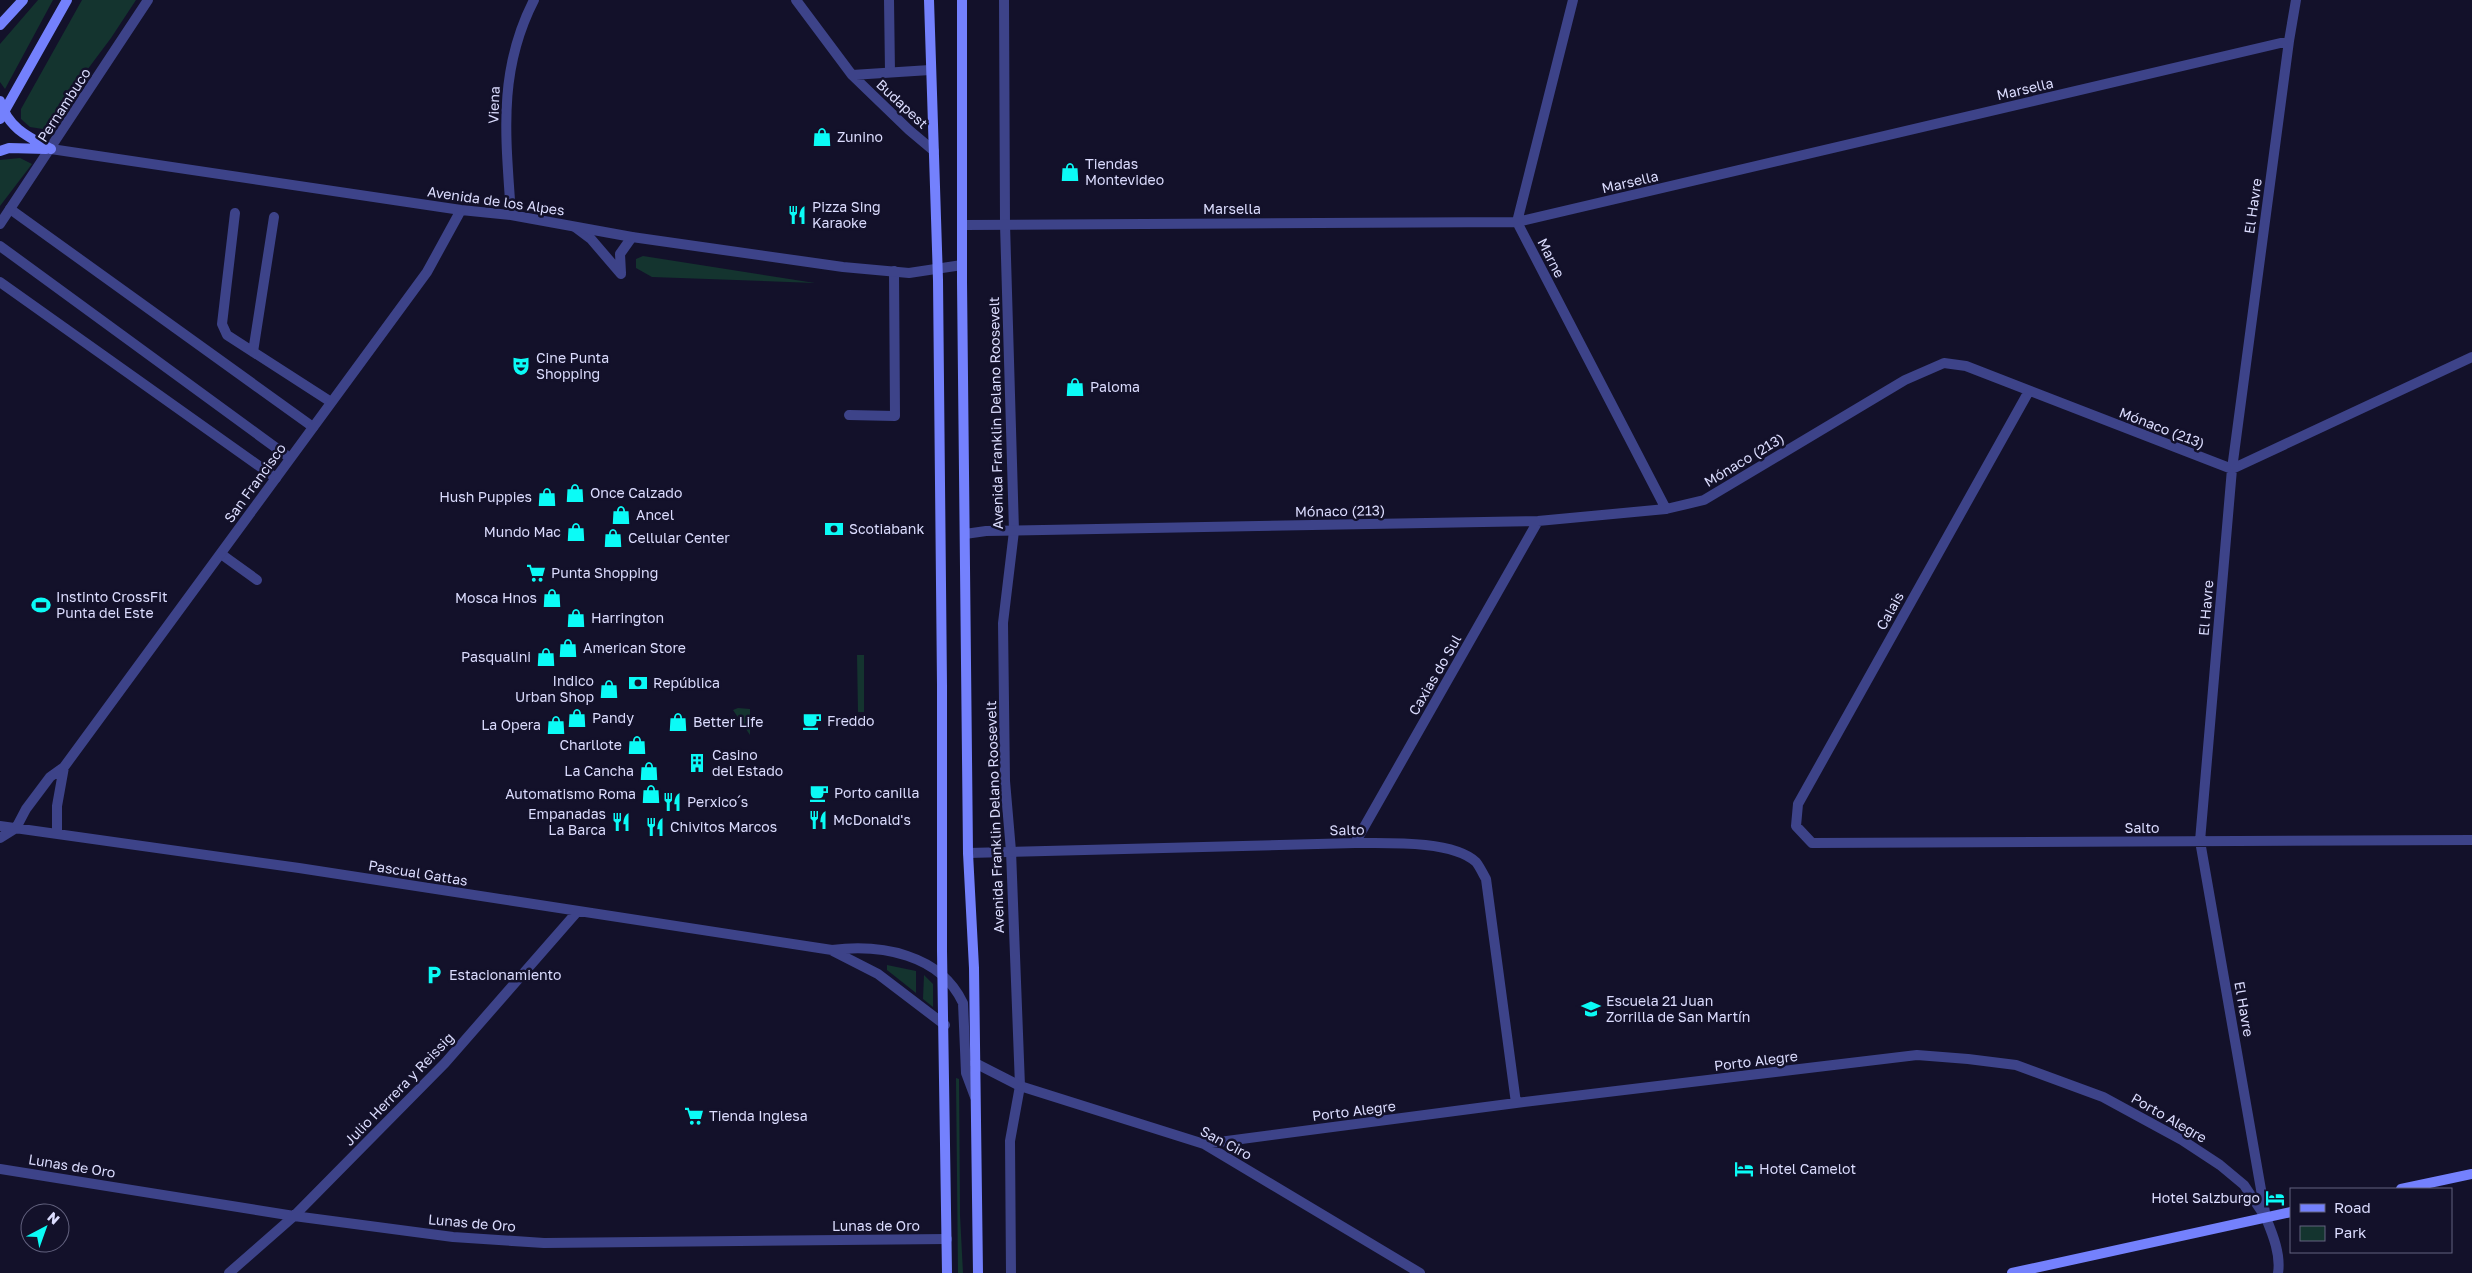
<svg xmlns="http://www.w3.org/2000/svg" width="2472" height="1273" font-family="'Golos Text',sans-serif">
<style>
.green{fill:#14342f}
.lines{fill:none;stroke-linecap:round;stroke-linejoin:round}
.lane{stroke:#3d4389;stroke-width:10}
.street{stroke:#3d4389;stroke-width:10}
.secondary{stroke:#7481fd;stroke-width:10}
.labels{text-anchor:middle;stroke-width:5;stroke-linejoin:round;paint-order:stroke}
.street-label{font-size:14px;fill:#dbdcfe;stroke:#13112a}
.poi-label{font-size:14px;fill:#dbdcfe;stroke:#13112a;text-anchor:start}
</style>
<rect width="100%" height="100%" fill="#13112a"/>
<path class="green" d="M38,0H53L5,89L0,82V44Z
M82,0H136L111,38L43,129L30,127L21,119V109Z
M20,158L32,164L0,206V160Z
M643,256L815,283L652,277L636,268V259Z
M857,655H864V712H858Z
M738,708L750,709V735L733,710Z
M887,965L916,971V993L887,970Z
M924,975L933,984V1007L923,999Z
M956,1078L959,1079L960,1215L963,1273H958Z"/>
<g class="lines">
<path class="lane" d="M889,0L890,72
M1004,0L1005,224L1014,531L1003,623L1005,781L1011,851L1020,1086L1010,1141L1011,1273
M10,209L313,427
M235,213L222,324L227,335L331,402
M575,227L591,239L621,274
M0,246L290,458
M621,273L620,254L632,237
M0,282L276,478
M253,352L274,217
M849,415L895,416L894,271
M221,554L257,580"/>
<path class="street" d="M796,0L852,75L909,130L934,151
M1573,0L1517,222L1666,509
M852,75L930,70
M51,149L461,210L511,215L632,237L843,267L909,273L962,265
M511,215C506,138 497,72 534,0
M0,224L148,0
M964,225L1517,222L2289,41
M2029,391L1798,804L1796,826L1812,843L2472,840
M965,534L986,531L1538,521L1666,509L1704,500L1905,380L1944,363L1966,366L2232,469L2472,357
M0,826L299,868L832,950C881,944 940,954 963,1003L966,1073L975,1097
M57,832V806L64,767
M0,838L16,828L26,809L50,777L64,767L427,272L461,210
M1355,843L1538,521
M968,853L1355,843C1386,843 1453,840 1476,862C1480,867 1483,874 1486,879L1516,1103
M833,951L878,974L945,1025
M975,1063L1020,1086L1204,1144L1420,1273
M1204,1144L1516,1103L1917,1055L1968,1059L2016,1065L2103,1097L2182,1140L2220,1165L2244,1185L2264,1215
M0,1169L294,1216L453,1237L544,1243L947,1239
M229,1273L294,1216L445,1063L577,912
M2278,1273C2281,1255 2273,1235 2266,1218L2200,841L2232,469L2289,41L2296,0"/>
<path class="secondary" d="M929,0L938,280L942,685V951L947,1273
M962,0V282L968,853L974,968L978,1273
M0,25L23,0
M0,101C8,128 28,137 51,149
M0,119L67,0
M0,151L9,148L46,149
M2401,1189L2472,1174
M2012,1273L2291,1212"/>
</g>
<defs>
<g id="shop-bare" transform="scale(1.5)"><path d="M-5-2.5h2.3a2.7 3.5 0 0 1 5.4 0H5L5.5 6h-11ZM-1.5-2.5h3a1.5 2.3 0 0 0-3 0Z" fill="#0bfbf6" stroke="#13112a" stroke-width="2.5" paint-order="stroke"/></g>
<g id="restaurant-bare" transform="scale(1.5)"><path d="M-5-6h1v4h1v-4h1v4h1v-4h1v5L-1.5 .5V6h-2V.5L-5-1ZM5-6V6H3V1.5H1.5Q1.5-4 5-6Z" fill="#0bfbf6" stroke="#13112a" stroke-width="2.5" paint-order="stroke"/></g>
<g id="theatre-bare" transform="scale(1.5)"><path d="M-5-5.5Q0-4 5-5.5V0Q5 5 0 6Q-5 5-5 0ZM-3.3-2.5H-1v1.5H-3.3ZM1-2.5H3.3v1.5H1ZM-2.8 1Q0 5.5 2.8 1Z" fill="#0bfbf6" stroke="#13112a" stroke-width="2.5" paint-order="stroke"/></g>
<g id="bank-bare" transform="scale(1.5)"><path d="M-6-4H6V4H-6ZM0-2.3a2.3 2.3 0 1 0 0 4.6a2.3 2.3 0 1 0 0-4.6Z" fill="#0bfbf6" stroke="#13112a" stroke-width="2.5" paint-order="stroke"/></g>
<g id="supermarket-bare" transform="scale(1.5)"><path d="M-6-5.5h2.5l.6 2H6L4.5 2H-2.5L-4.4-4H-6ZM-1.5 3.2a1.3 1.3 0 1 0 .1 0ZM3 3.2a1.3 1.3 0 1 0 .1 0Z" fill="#0bfbf6" stroke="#13112a" stroke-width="2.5" paint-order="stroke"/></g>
<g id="stadium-bare" transform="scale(1.5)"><path d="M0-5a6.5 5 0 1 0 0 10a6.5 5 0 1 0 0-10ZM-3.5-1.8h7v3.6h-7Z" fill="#0bfbf6" stroke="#13112a" stroke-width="2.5" paint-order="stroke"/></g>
<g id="cafe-bare" transform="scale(1.5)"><path d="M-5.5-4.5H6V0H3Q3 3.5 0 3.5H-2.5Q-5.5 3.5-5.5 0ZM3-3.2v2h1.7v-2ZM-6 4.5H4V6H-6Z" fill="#0bfbf6" stroke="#13112a" stroke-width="2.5" paint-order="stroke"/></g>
<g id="building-bare" transform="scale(1.5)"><path d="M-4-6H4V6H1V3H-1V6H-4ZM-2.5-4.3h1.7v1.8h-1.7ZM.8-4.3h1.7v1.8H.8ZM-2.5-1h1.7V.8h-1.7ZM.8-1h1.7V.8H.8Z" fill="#0bfbf6" stroke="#13112a" stroke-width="2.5" paint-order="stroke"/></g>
<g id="parking-bare" transform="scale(1.5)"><path d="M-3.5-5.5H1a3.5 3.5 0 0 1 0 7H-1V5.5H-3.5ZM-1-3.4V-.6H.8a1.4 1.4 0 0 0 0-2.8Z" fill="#0bfbf6" stroke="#13112a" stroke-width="2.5" paint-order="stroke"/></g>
<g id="school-bare" transform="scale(1.5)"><path d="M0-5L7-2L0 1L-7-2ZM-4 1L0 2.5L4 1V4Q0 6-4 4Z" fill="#0bfbf6" stroke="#13112a" stroke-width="2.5" paint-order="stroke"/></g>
<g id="hotel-bare" transform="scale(1.5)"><path d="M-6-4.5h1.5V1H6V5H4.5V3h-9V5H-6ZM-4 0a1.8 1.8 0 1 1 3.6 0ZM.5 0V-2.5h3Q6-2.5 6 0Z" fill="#0bfbf6" stroke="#13112a" stroke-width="2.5" paint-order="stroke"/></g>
</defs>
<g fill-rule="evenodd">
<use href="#shop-bare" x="822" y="137"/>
<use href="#shop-bare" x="1070" y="172"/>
<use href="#restaurant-bare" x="797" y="215"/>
<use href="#theatre-bare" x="521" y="366"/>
<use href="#shop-bare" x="1075" y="387"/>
<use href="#shop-bare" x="575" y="493"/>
<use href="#shop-bare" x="547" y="497"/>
<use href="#shop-bare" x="621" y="515"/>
<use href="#bank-bare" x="834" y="529"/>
<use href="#shop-bare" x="576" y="532"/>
<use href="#shop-bare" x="613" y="538"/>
<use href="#supermarket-bare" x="536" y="573"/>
<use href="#shop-bare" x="552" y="598"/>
<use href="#stadium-bare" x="41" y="605"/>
<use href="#shop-bare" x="576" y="618"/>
<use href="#shop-bare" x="568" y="648"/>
<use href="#shop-bare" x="546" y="657"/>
<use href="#bank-bare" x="638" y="683"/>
<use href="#shop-bare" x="609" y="689"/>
<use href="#shop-bare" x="577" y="718"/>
<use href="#cafe-bare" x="812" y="721"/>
<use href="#shop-bare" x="678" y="722"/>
<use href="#shop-bare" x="556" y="725"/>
<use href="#shop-bare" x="637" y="745"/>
<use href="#building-bare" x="697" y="763"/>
<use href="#shop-bare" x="649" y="771"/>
<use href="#cafe-bare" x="819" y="793"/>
<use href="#shop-bare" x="651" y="794"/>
<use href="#restaurant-bare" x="672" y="802"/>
<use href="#restaurant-bare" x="818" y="820"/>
<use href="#restaurant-bare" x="621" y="822"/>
<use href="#restaurant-bare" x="655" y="827"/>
<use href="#parking-bare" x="434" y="975"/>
<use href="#school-bare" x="1591" y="1009"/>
<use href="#supermarket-bare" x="694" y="1116"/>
<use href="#hotel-bare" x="1744" y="1169"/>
<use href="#hotel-bare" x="2275" y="1198"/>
</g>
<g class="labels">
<g class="street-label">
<text transform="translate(2025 89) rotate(-13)" y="5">Marsella</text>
<text transform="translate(902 104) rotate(43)" y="5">Budapest</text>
<text transform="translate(64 105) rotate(-57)" y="5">Pernambuco</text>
<text transform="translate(494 105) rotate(-88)" y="5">Viena</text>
<text transform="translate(1630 182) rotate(-13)" y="5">Marsella</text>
<text transform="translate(496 201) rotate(8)" y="5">Avenida de los Alpes</text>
<text transform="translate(2253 206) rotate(-82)" y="5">El Havre</text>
<text x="1232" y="214">Marsella</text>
<text transform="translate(1551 258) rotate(63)" y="5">Marne</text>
<text transform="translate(996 413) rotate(-91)" y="5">Avenida Franklin Delano Roosevelt</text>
<text transform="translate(2162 428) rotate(21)" y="5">Mónaco (213)</text>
<text transform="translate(1744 460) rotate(-31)" y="5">Mónaco (213)</text>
<text transform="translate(255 483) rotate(-54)" y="5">San Francisco</text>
<text transform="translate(1340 511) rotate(-1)" y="5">Mónaco (213)</text>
<text transform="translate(2206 608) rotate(-85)" y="5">El Havre</text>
<text transform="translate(1890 611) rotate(-61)" y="5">Calais</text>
<text transform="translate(1435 675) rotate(-60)" y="5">Caxias do Sul</text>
<text transform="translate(995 817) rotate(-92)" y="5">Avenida Franklin Delano Roosevelt</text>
<text x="2142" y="833">Salto</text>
<text transform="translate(1347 830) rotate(-1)" y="5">Salto</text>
<text transform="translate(418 873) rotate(9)" y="5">Pascual Gattas</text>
<text transform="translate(2244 1009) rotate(80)" y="5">El Havre</text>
<text transform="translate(1756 1061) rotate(-7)" y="5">Porto Alegre</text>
<text transform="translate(399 1089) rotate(-46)" y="5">Julio Herrera y Reissig</text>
<text transform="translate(1354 1111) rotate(-7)" y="5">Porto Alegre</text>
<text transform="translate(2169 1118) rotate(30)" y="5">Porto Alegre</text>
<text transform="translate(1226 1143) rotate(28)" y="5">San Ciro</text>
<text transform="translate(72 1166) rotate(9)" y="5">Lunas de Oro</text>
<text transform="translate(472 1223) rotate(5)" y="5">Lunas de Oro</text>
<text x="876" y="1231">Lunas de Oro</text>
</g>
<g class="poi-label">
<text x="837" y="142">Zunino</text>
<text x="1085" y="169">Tiendas<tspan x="1085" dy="16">Montevideo</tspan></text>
<text x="812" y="212">Pizza Sing<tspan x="812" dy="16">Karaoke</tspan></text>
<text x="536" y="363">Cine Punta<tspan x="536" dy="16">Shopping</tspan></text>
<text x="1090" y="392">Paloma</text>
<text x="590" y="498">Once Calzado</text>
<text x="532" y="502" text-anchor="end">Hush Puppies</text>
<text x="636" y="520">Ancel</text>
<text x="849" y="534">Scotiabank</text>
<text x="561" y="537" text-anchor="end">Mundo Mac</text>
<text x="628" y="543">Cellular Center</text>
<text x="551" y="578">Punta Shopping</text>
<text x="56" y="602">Instinto CrossFit<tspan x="56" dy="16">Punta del Este</tspan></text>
<text x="537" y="603" text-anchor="end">Mosca Hnos</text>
<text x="591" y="623">Harrington</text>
<text x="583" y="653">American Store</text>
<text x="531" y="662" text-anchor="end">Pasqualini</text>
<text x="594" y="686" text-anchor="end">Indico<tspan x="594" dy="16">Urban Shop</tspan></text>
<text x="653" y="688">República</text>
<text x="592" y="723">Pandy</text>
<text x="827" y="726">Freddo</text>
<text x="693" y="727">Better Life</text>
<text x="541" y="730" text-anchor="end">La Opera</text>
<text x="622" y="750" text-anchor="end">Charllote</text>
<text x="712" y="760">Casino<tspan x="712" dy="16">del Estado</tspan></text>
<text x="634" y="776" text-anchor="end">La Cancha</text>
<text x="834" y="798">Porto canilla</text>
<text x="636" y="799" text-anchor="end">Automatismo Roma</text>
<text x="687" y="807">Perxico´s</text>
<text x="606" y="819" text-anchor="end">Empanadas<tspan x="606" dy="16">La Barca</tspan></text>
<text x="833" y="825">McDonald's</text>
<text x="670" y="832">Chivitos Marcos</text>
<text x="449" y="980">Estacionamiento</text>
<text x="1606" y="1006">Escuela 21 Juan<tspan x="1606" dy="16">Zorrilla de San Martín</tspan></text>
<text x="709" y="1121">Tienda Inglesa</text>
<text x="1759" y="1174">Hotel Camelot</text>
<text x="2260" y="1203" text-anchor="end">Hotel Salzburgo</text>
</g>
</g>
<rect x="2290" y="1188" width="162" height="65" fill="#13112a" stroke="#63627f"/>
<rect x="2300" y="1204" width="25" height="8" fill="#7481fd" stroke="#63627f"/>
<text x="2334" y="1213" font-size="15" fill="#dbdcfe">Road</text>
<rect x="2300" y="1226" width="25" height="15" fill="#14342f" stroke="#63627f"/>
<text x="2334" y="1238" font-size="15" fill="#dbdcfe">Park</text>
<g transform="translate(45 1228) rotate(41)"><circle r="24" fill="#13112a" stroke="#63627f"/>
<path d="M0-4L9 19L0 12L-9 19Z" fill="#0bfbf6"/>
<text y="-8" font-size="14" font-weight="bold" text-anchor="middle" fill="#dbdcfe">N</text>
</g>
</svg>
